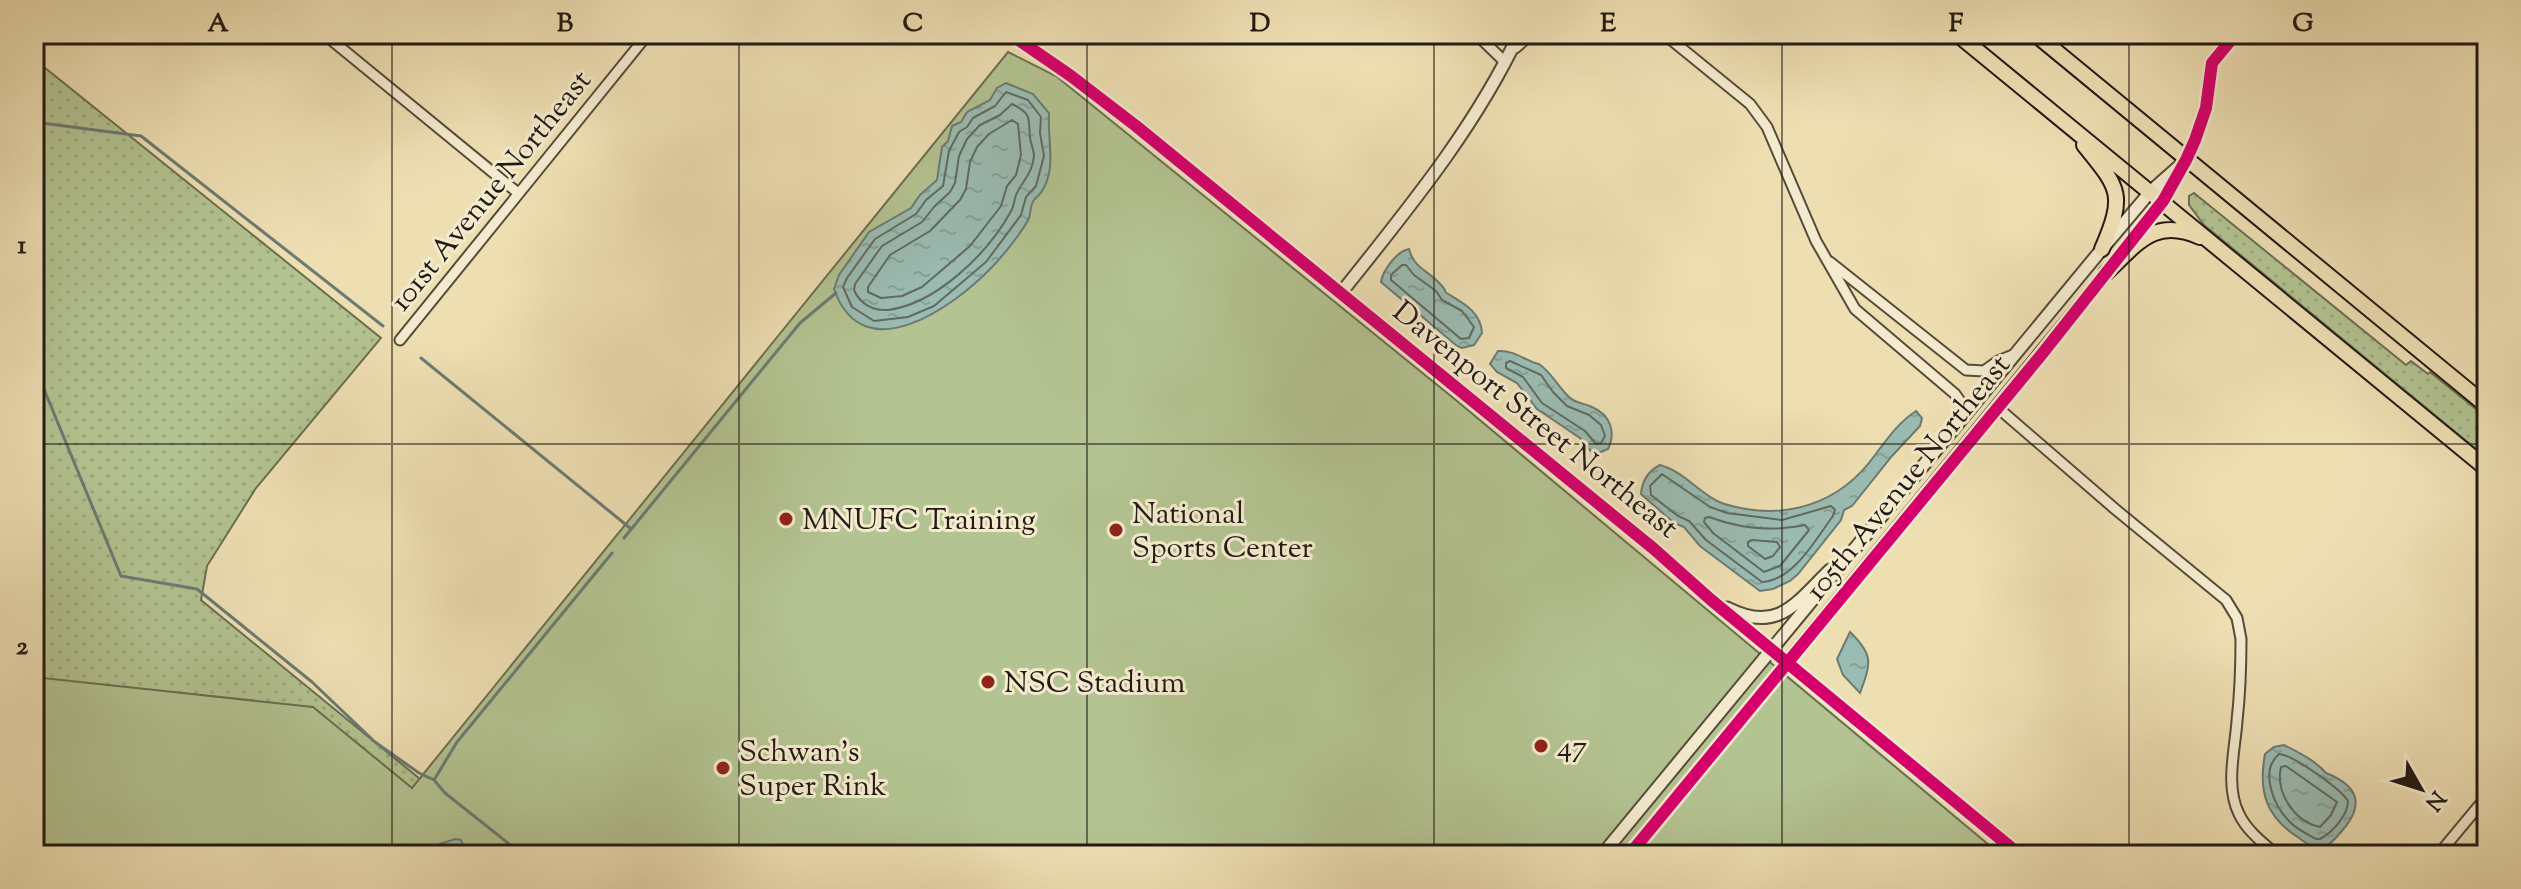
<svg xmlns="http://www.w3.org/2000/svg" width="2521" height="889" font-family="'Sorts Mill Goudy',serif">
<style>
.grass{fill:url(#grass-dots);stroke:#6b6e52;stroke-width:2}
.park{fill:#b3c391;stroke:#6b6e52;stroke-width:2}
.water{fill:url(#water-ripples);stroke:#6b7b73;stroke-width:2}
.lines{fill:none;stroke-linecap:round;stroke-linejoin:round}
.shore{stroke:#5f6b62;stroke-width:2}
.stream{stroke:#6b7b73;stroke-width:3}
.minor-casing{stroke:#564b3a;stroke-width:13}
.tertiary-casing{stroke:#564b3a;stroke-width:15}
.trunk-casing{stroke:#231a12;stroke-width:18}
.minor{stroke:#f4eace;stroke-width:9}
.tertiary{stroke:#f4eace;stroke-width:11}
.trunk{stroke:#eedfb3;stroke-width:14}
.cycleway-casing{stroke:#f4eace;stroke-width:17}
.cycleway{stroke:#d6006c;stroke-width:12}
.grid{fill:none;stroke:#231a12;stroke-width:2;stroke-opacity:0.55}
.poi-dot{fill:#8f2418;stroke:#f4eace;stroke-width:3}
.labels{text-anchor:middle;stroke-width:6;stroke-linejoin:round;paint-order:stroke}
.street-label{font-size:30px;fill:#231a12;stroke:#f4eace}
.poi-label{font-size:30px;fill:#231a12;stroke:#f4eace;text-anchor:start}
.neatline{fill:none;stroke:#231a12;stroke-width:3}
.grid-label{font-size:26px;text-anchor:middle;font-weight:bold;fill:#231a12}
</style>
<defs>
<pattern id="grass-dots" width="8" height="8" patternUnits="userSpaceOnUse" patternTransform="scale(2)"><rect width="8" height="8" fill="#b3c391"/><path d="M2 2h.1M6 6h.1" fill="none" stroke="#9aa77c" stroke-width="1.8" stroke-linecap="round"/></pattern>
<pattern id="water-ripples" width="26" height="14" patternUnits="userSpaceOnUse" patternTransform="scale(2)"><rect width="26" height="14" fill="#9bbcb3"/><path d="M2 4q2-2 4 0t4 0M15 11q2-2 4 0t4 0" fill="none" stroke="#85a199"/></pattern>
</defs>
<rect width="100%" height="100%" fill="#eedfb3"/>
<filter id="stains"><feTurbulence type="fractalNoise" baseFrequency=".0025" numOctaves="4"/><feColorMatrix values="0 0 0 0 .2 0 0 0 0 .09 0 0 0 0 .02 0 0 0 .5 -.17"/></filter>
<radialGradient id="worn" r=".72"><stop offset=".6" stop-color="#630" stop-opacity="0"/><stop offset="1" stop-color="#630" stop-opacity=".3"/></radialGradient>
<path class="grass" d="M34,59L381,338L256,488L207,566L201,600L513,855H34Z
M2194,193L2406,365L2411,361L2428,374L2430,372L2487,418V458L2204,225L2189,205V196Z"/>
<path class="park" d="M1008,52L1056,76L1457,401L2001,855H34V677L313,707L412,788Z"/>
<path class="water" d="M1006,83L1033,94L1049,113C1047,139 1057,168 1042,191C1040,195 1036,197 1034,200C1030,205 1031,212 1029,218C1023,231 1002,257 992,267C954,307 863,372 834,289L839,275L869,232L911,208L920,195L937,180L942,147L948,141L952,126L961,122L967,112L990,100L997,88Z
M1409,249C1414,269 1430,271 1442,286C1449,294 1441,290 1450,295C1465,304 1481,313 1482,333L1474,345L1462,348L1457,346L1381,282C1383,270 1397,251 1409,249Z
M1498,351C1515,350 1525,361 1539,364C1552,373 1558,387 1569,397C1577,404 1584,403 1592,407C1611,415 1616,433 1608,449L1594,455L1580,438L1537,409L1517,383L1497,372L1490,364Z
M1916,411L1922,418L1920,426L1892,456L1852,506L1844,510L1841,520L1798,574L1790,581L1773,589L1760,591L1700,546L1684,527L1674,523L1641,494C1642,482 1648,471 1660,465C1686,472 1702,498 1728,505C1786,521 1840,504 1875,455C1888,438 1898,423 1916,411Z
M1850,632C1874,655 1871,663 1860,693L1843,675L1837,659Z
M2284,745C2298,752 2316,761 2326,773C2359,786 2365,805 2341,832C2336,838 2329,846 2322,848C2314,850 2305,842 2299,838C2266,817 2258,792 2265,754L2274,747Z
M455,839L461,840L467,855H420L437,845Z"/>
<g class="lines">
<path class="shore" d="M1006,92L1028,100L1041,117L1040,133L1044,156L1036,186L1026,197L1021,215L986,262L934,306L908,317L874,321L852,307L843,287L847,278L875,239L916,214L926,200L943,186L949,151L959,132L967,127L973,118L995,106Z
M1012,104C1033,114 1028,119 1030,138C1031,144 1034,151 1034,156C1032,175 1022,181 1016,195C1014,201 1014,207 1010,213C987,254 936,304 888,310C873,311 860,304 854,290L855,284L882,246L922,222L934,207L950,192L955,183L959,156L967,139L980,125L1000,115Z
M1012,120L1018,124L1021,155L1016,175L1007,186L1001,206L970,246L922,287L902,296L881,298L868,292V287L890,255L930,231L960,200L966,189L970,162L977,147L989,134Z
M1402,265H1406L1414,275L1436,291L1442,300L1462,311L1474,327L1469,338L1461,339L1391,280V275Z
M1510,361L1541,375L1553,392L1567,406L1589,415L1601,425L1605,436L1601,443L1596,444L1585,431L1542,403L1523,377L1506,368V363Z
M1662,474L1710,507L1727,513L1782,520L1831,506L1835,510L1833,516C1815,540 1794,580 1762,582L1706,540L1689,521L1678,516L1651,495L1650,486Z
M1709,517C1741,529 1772,532 1805,525L1809,530L1780,566L1764,572L1713,533L1704,522L1705,518Z
M1752,540L1777,542L1780,547L1773,556L1765,559L1748,546V542Z
M2279,754C2293,755 2341,789 2348,801C2348,815 2333,832 2320,839H2316C2307,834 2296,829 2289,821C2274,806 2259,771 2279,754Z
M2286,766L2337,802L2331,815L2320,827C2295,822 2275,793 2281,767Z"/>
<path class="stream" d="M34,122L141,136L383,326
M421,358L630,528
M34,365L121,576L197,589L312,682L375,742L419,773L434,780
M624,538L800,323L836,293
M523,855L445,793L434,780L457,742L612,553"/>
<g class="minor-casing">
<path id="minor" d="M324,34L518,193
M1476,34L1505,62
M1664,34L1750,104L1767,127L1816,241L1855,309L1955,394L1968,412
M2186,160L2206,108L2212,63L2236,34
M1830,262L1966,370L1984,371L1998,361L2013,355
M400,340L648,34
M1997,407L2115,509L2226,600L2237,618L2241,639C2241,666 2240,694 2237,721C2235,750 2225,786 2239,814C2247,831 2263,843 2277,855
M2438,855L2487,796"/>
</g>
<g class="tertiary-casing">
<path id="tertiary" d="M1010,34L1071,76L1136,126L1654,549L1710,599L2020,855
M1515,47L1530,34
M2126,248L2163,201L2180,171
M1341,293C1406,211 1474,130 1519,34
M1727,608C1778,634 1796,603 1830,570
M1602,855L2102,249L2151,191L2186,160
M1629,855L2110,268"/>
</g>
<g class="trunk-casing">
<path id="trunk" d="M1957,34L2487,469
M2035,34L2487,406
M2084,145C2119,188 2126,194 2102,249
M2106,273C2138,243 2154,217 2200,237"/>
</g>
<use href="#minor" class="minor"/>
<use href="#tertiary" class="tertiary"/>
<use href="#trunk" class="trunk"/>
<g class="cycleway-casing">
<path id="cycleway" d="M1010,34L1071,76L1136,126L1654,549L1710,599L2020,855
M1629,855L2042,354L2163,201L2186,160L2195,140L2206,108L2212,63L2236,34"/>
</g>
<use href="#cycleway" class="cycleway"/>
</g>
<path class="grid" d="M392,34V855M739,34V855M1087,34V855M1434,34V855M1782,34V855M2129,34V855M34,444H2487"/>
<g class="poi-dot">
<circle cx="786" cy="519" r="8"/>
<circle cx="1116" cy="530" r="8"/>
<circle cx="988" cy="682" r="8"/>
<circle cx="1541" cy="746" r="8"/>
<circle cx="723" cy="768" r="8"/>
</g>
<g class="labels">
<g class="street-label">
<text transform="translate(490 190) rotate(-51)" y="10">101st Avenue Northeast</text>
<text transform="translate(1536 419) rotate(39)" y="10">Davenport Street Northeast</text>
<text transform="translate(1907 477) rotate(-51)" y="10">105th Avenue Northeast</text>
</g>
<g class="poi-label">
<text x="1132" y="523">National<tspan x="1132" dy="34">Sports Center</tspan></text>
<text x="802" y="529">MNUFC Training</text>
<text x="1004" y="692">NSC Stadium</text>
<text x="1557" y="756">47</text>
<text x="739" y="761">Schwan's<tspan x="739" dy="34">Super Rink</tspan></text>
</g>
</g>
<rect width="2521" height="889" fill="none" stroke="#eedfb3" stroke-width="88"/>
<g transform="translate(2421 789) rotate(129)" stroke="#f4eace" stroke-width="6" paint-order="stroke">
<path d="M0-6L14 30L0 20L-14 30Z" fill="#231a12"/>
<text y="-12" font-size="22" font-weight="bold" text-anchor="middle" fill="#231a12">N</text>
</g>
<rect x="44" y="44" width="2433" height="801" class="neatline"/>
<g class="grid-label">
<text x="218" y="31">A</text>
<text x="565" y="31">B</text>
<text x="913" y="31">C</text>
<text x="1260" y="31">D</text>
<text x="1608" y="31">E</text>
<text x="1956" y="31">F</text>
<text x="2303" y="31">G</text>
<text x="22" y="253">1</text>
<text x="22" y="654">2</text>
</g>
<rect width="100%" height="100%" filter="url(#stains)"/>
<rect width="100%" height="100%" fill="url(#worn)"/>
</svg>
